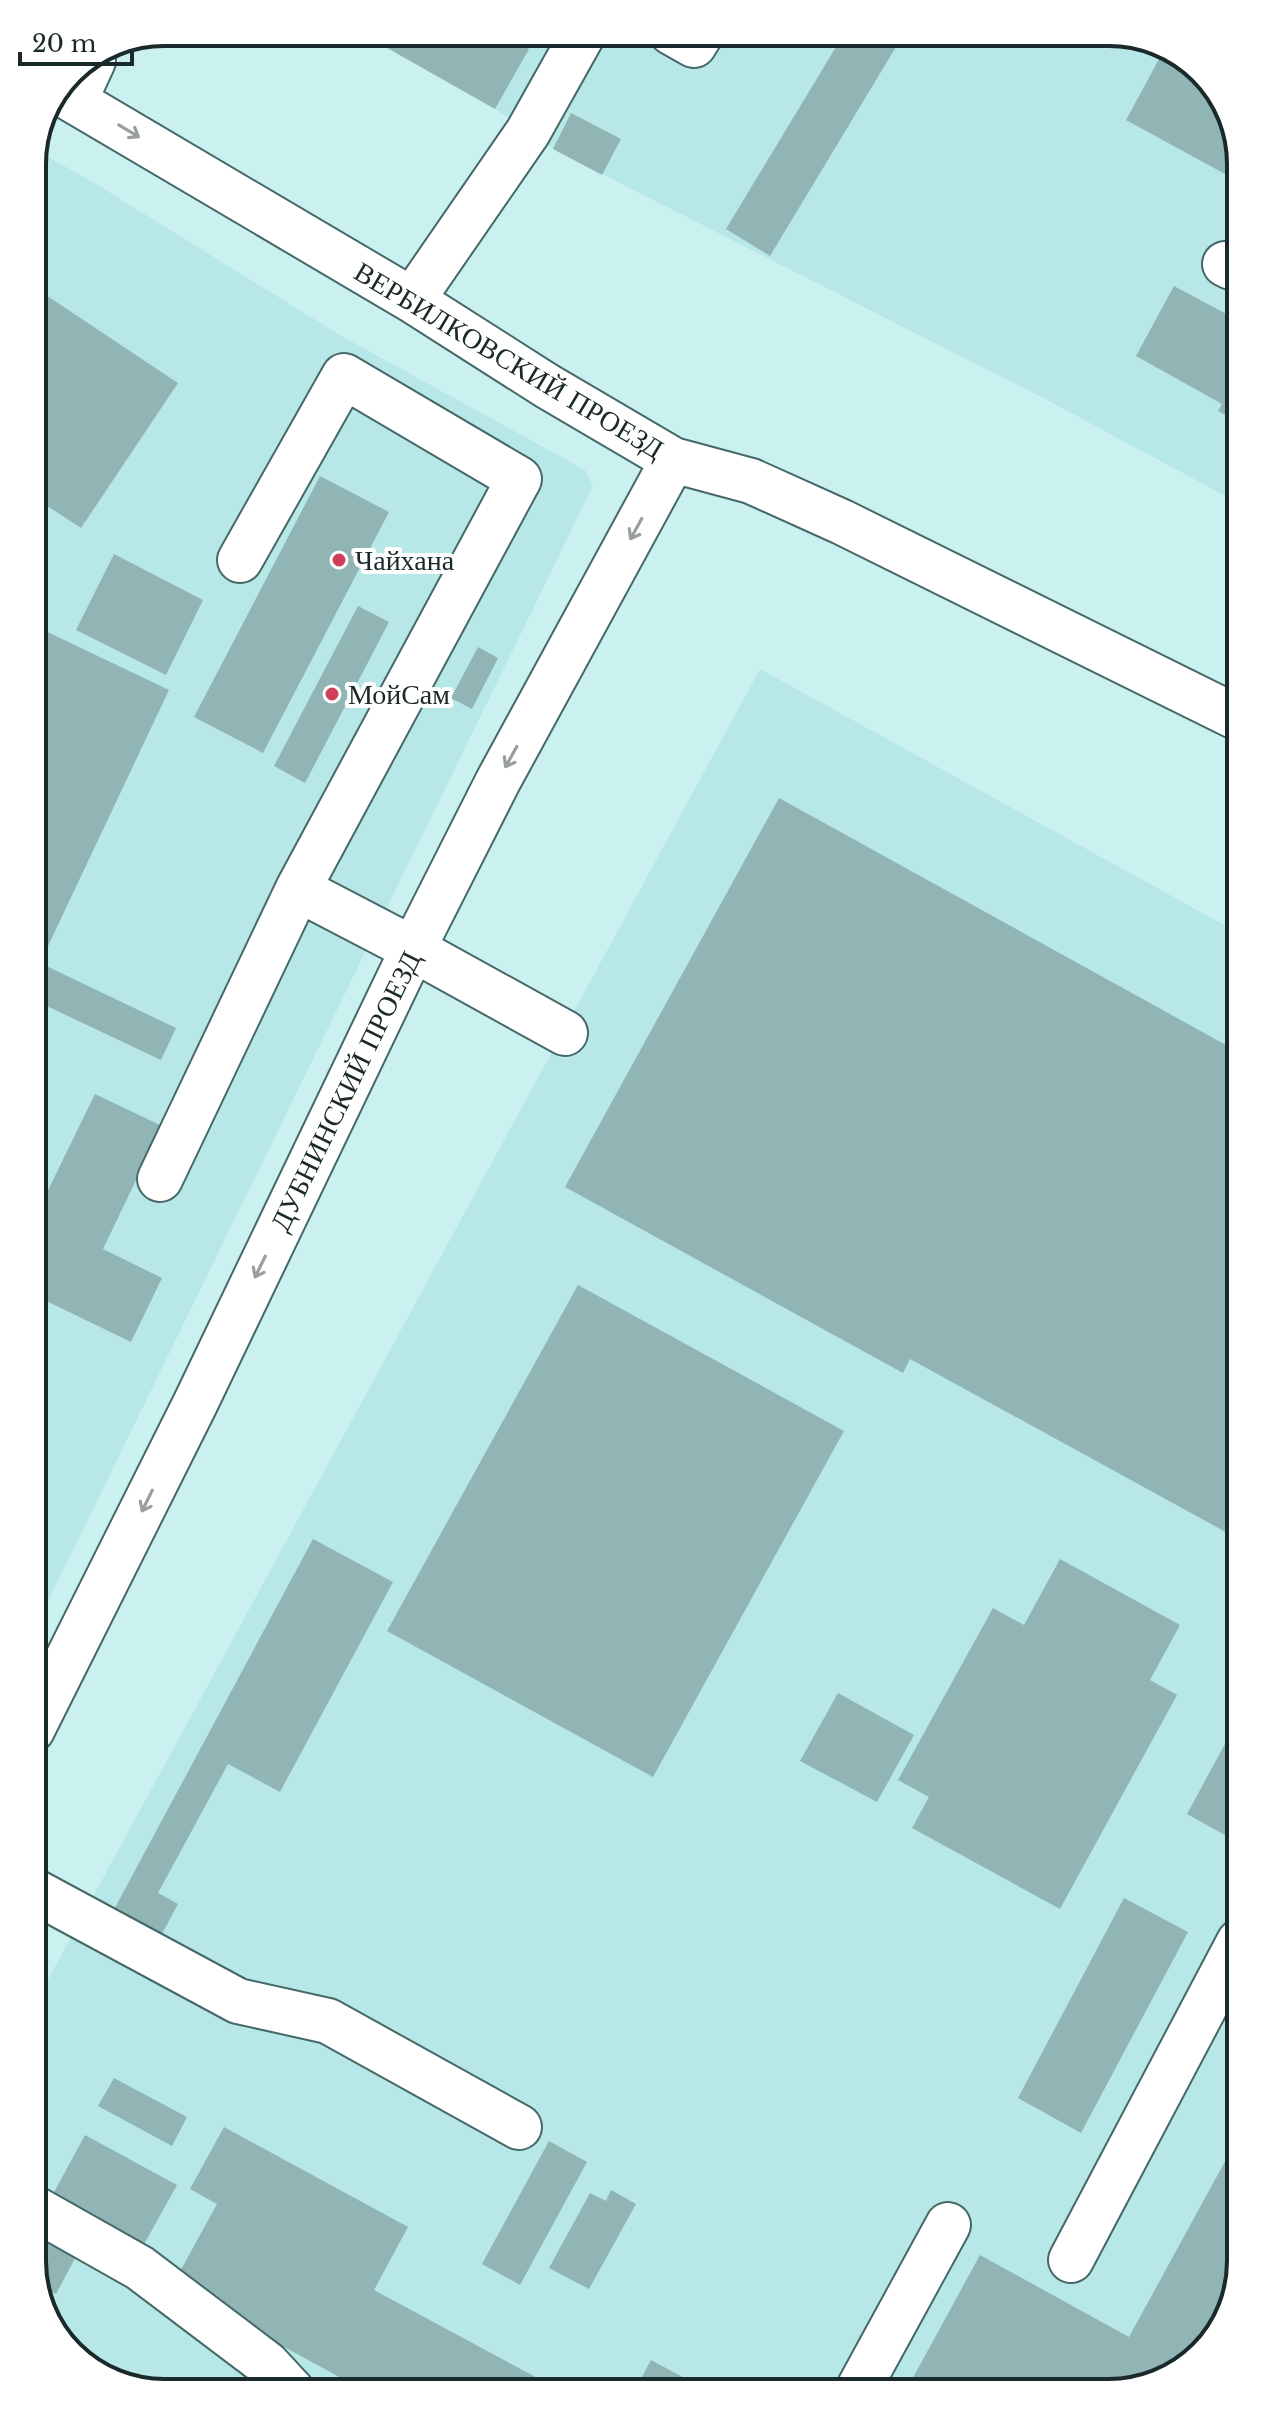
<svg xmlns="http://www.w3.org/2000/svg" width="1273" height="2425" font-family="'Libre Baskerville',serif">
<style>
.built{fill:#b7e7e6}
.building{fill:#90b5b4}
.lines{fill:none;stroke-linecap:round;stroke-linejoin:round}
.minor-casing{stroke:#456868;stroke-width:48}
.minor{stroke:#fff;stroke-width:44}
.oneway{stroke:#989f9f}
.poi-dot{fill:#cf3f57;stroke:#fff;stroke-width:3}
.labels{text-anchor:middle;stroke-width:8;stroke-linejoin:round;paint-order:stroke}
.street-label{font-size:28px;fill:#1a2929;stroke:#fff}
.poi-label{font-size:28px;fill:#1a2929;stroke:#fff;text-anchor:start}
.rim{fill:none;stroke:#1a2929;stroke-width:4}
</style>
<rect width="100%" height="100%" fill="#caf1f0"/>
<path class="built" d="M359,32H1118L1183,55L1231,113L1233,500L1047,400L553,149L495,109Z
M35,150L91,181L343,337L585,470L593,486L32,1634V156Z
M760,669L1235,931L1241,2261L1218,2335L1160,2383L156,2393L90,2370L42,2312L32,2261V2009Z"/>
<path class="building" d="M359,32H499L529,49L495,109Z
M845,32H905L770,256L726,229Z
M1165,48L1183,55L1231,113V163L1225,174L1126,120Z
M571,113L621,139L602,175L553,149Z
M1174,286L1232,317V419L1218,411L1222,404L1136,356Z
M40,291L178,383L81,528L32,496V303Z
M320,476L389,512L263,753L194,717Z
M114,554L203,600L166,675L76,630Z
M358,606L389,622L305,783L274,766Z
M37,627L169,690L40,963L176,1028L161,1060L32,999V637Z
M478,647L498,658L472,709L451,698Z
M779,798L1235,1050L1237,1528L1233,1536L910,1359L903,1373L565,1187Z
M95,1094L162,1126L103,1249L162,1278L131,1342L32,1294V1223Z
M578,1285L844,1431L653,1777L387,1631Z
M313,1539L393,1582L280,1792L228,1764L158,1893L178,1904L157,1943L110,1917Z
M1060,1559L1180,1625L1150,1680L1177,1695L1060,1909L912,1828L929,1797L898,1780L993,1608L1024,1625Z
M838,1693L914,1735L877,1802L800,1761Z
M1238,1720L1239,1843L1187,1814Z
M1124,1898L1188,1932L1081,2133L1018,2098Z
M114,2078L187,2117L172,2146L98,2106Z
M224,2127L408,2227L374,2290L543,2381L538,2389L365,2391L172,2286L217,2204L190,2189Z
M1240,2134L1241,2261L1218,2335L1160,2383L909,2385L980,2255L1129,2337Z
M85,2135L177,2185L143,2246L52,2196Z
M549,2141L587,2162L520,2285L482,2264Z
M611,2190L636,2204L589,2289L549,2268L590,2193L606,2201Z
M32,2226L81,2247L56,2294L36,2283L32,2261Z
M651,2360L701,2387L636,2388Z"/>
<g class="lines">
<g class="minor-casing">
<path id="minor" d="M671,32L694,45L702,32
M61,93L412,300L547,386L673,460L751,481L842,522L1234,716
M75,100L93,61
M1225,264L1231,267
M412,300L528,132L584,32
M240,560L344,376L519,479L298,889
M160,1179L298,889L413,949L565,1033
M32,1730L195,1404L413,949L498,781L673,460
M32,1890L238,2001L328,2021L519,2127
M32,2207L140,2268L267,2364L292,2391
M1071,2260L1239,1942
M860,2386L948,2225"/>
</g>
<use href="#minor" class="minor"/>
</g>
<defs><path id="oneway-shaft" d="M-6 0H5M1.5-3L5.5 0L1.5 3" fill="none" stroke-width="1.6" stroke-linecap="round" stroke-linejoin="round" transform="scale(2)"/></defs>
<g class="oneway">
<use href="#oneway-shaft" transform="translate(129 131) rotate(31)"/>
<use href="#oneway-shaft" transform="translate(636 529) rotate(119)"/>
<use href="#oneway-shaft" transform="translate(511 757) rotate(119)"/>
<use href="#oneway-shaft" transform="translate(260 1267) rotate(116)"/>
<use href="#oneway-shaft" transform="translate(147 1501) rotate(116)"/>
</g>
<g class="poi-dot">
<circle cx="339" cy="560" r="8"/>
<circle cx="332" cy="694" r="8"/>
</g>
<g class="labels">
<g class="street-label">
<text transform="translate(509 360) rotate(31)" y="10">ВЕРБИЛКОВСКИЙ ПРОЕЗД</text>
<text transform="translate(345 1091) rotate(-64)" y="10">ДУБНИНСКИЙ ПРОЕЗД</text>
</g>
<g class="poi-label">
<text x="355" y="570">Чайхана</text>
<text x="348" y="704">МойСам</text>
</g>
</g>
<path d="M0 0H1273V2425H0ZM164 46H1109A118 118 0 0 1 1227 164V2261A118 118 0 0 1 1109 2379H164A118 118 0 0 1 46 2261V164A118 118 0 0 1 164 46Z" fill="#fff" fill-rule="evenodd"/>
<path class="rim" d="M164 46H1109A118 118 0 0 1 1227 164V2261A118 118 0 0 1 1109 2379H164A118 118 0 0 1 46 2261V164A118 118 0 0 1 164 46Z"/>
<path d="M20 52v12h112v-12" fill="none" stroke="#1a2929" stroke-width="4"/>
<text x="32" y="52" font-size="24" fill="#1a2929" stroke="#ffffff" stroke-width="6" paint-order="stroke">20 m</text>
</svg>
